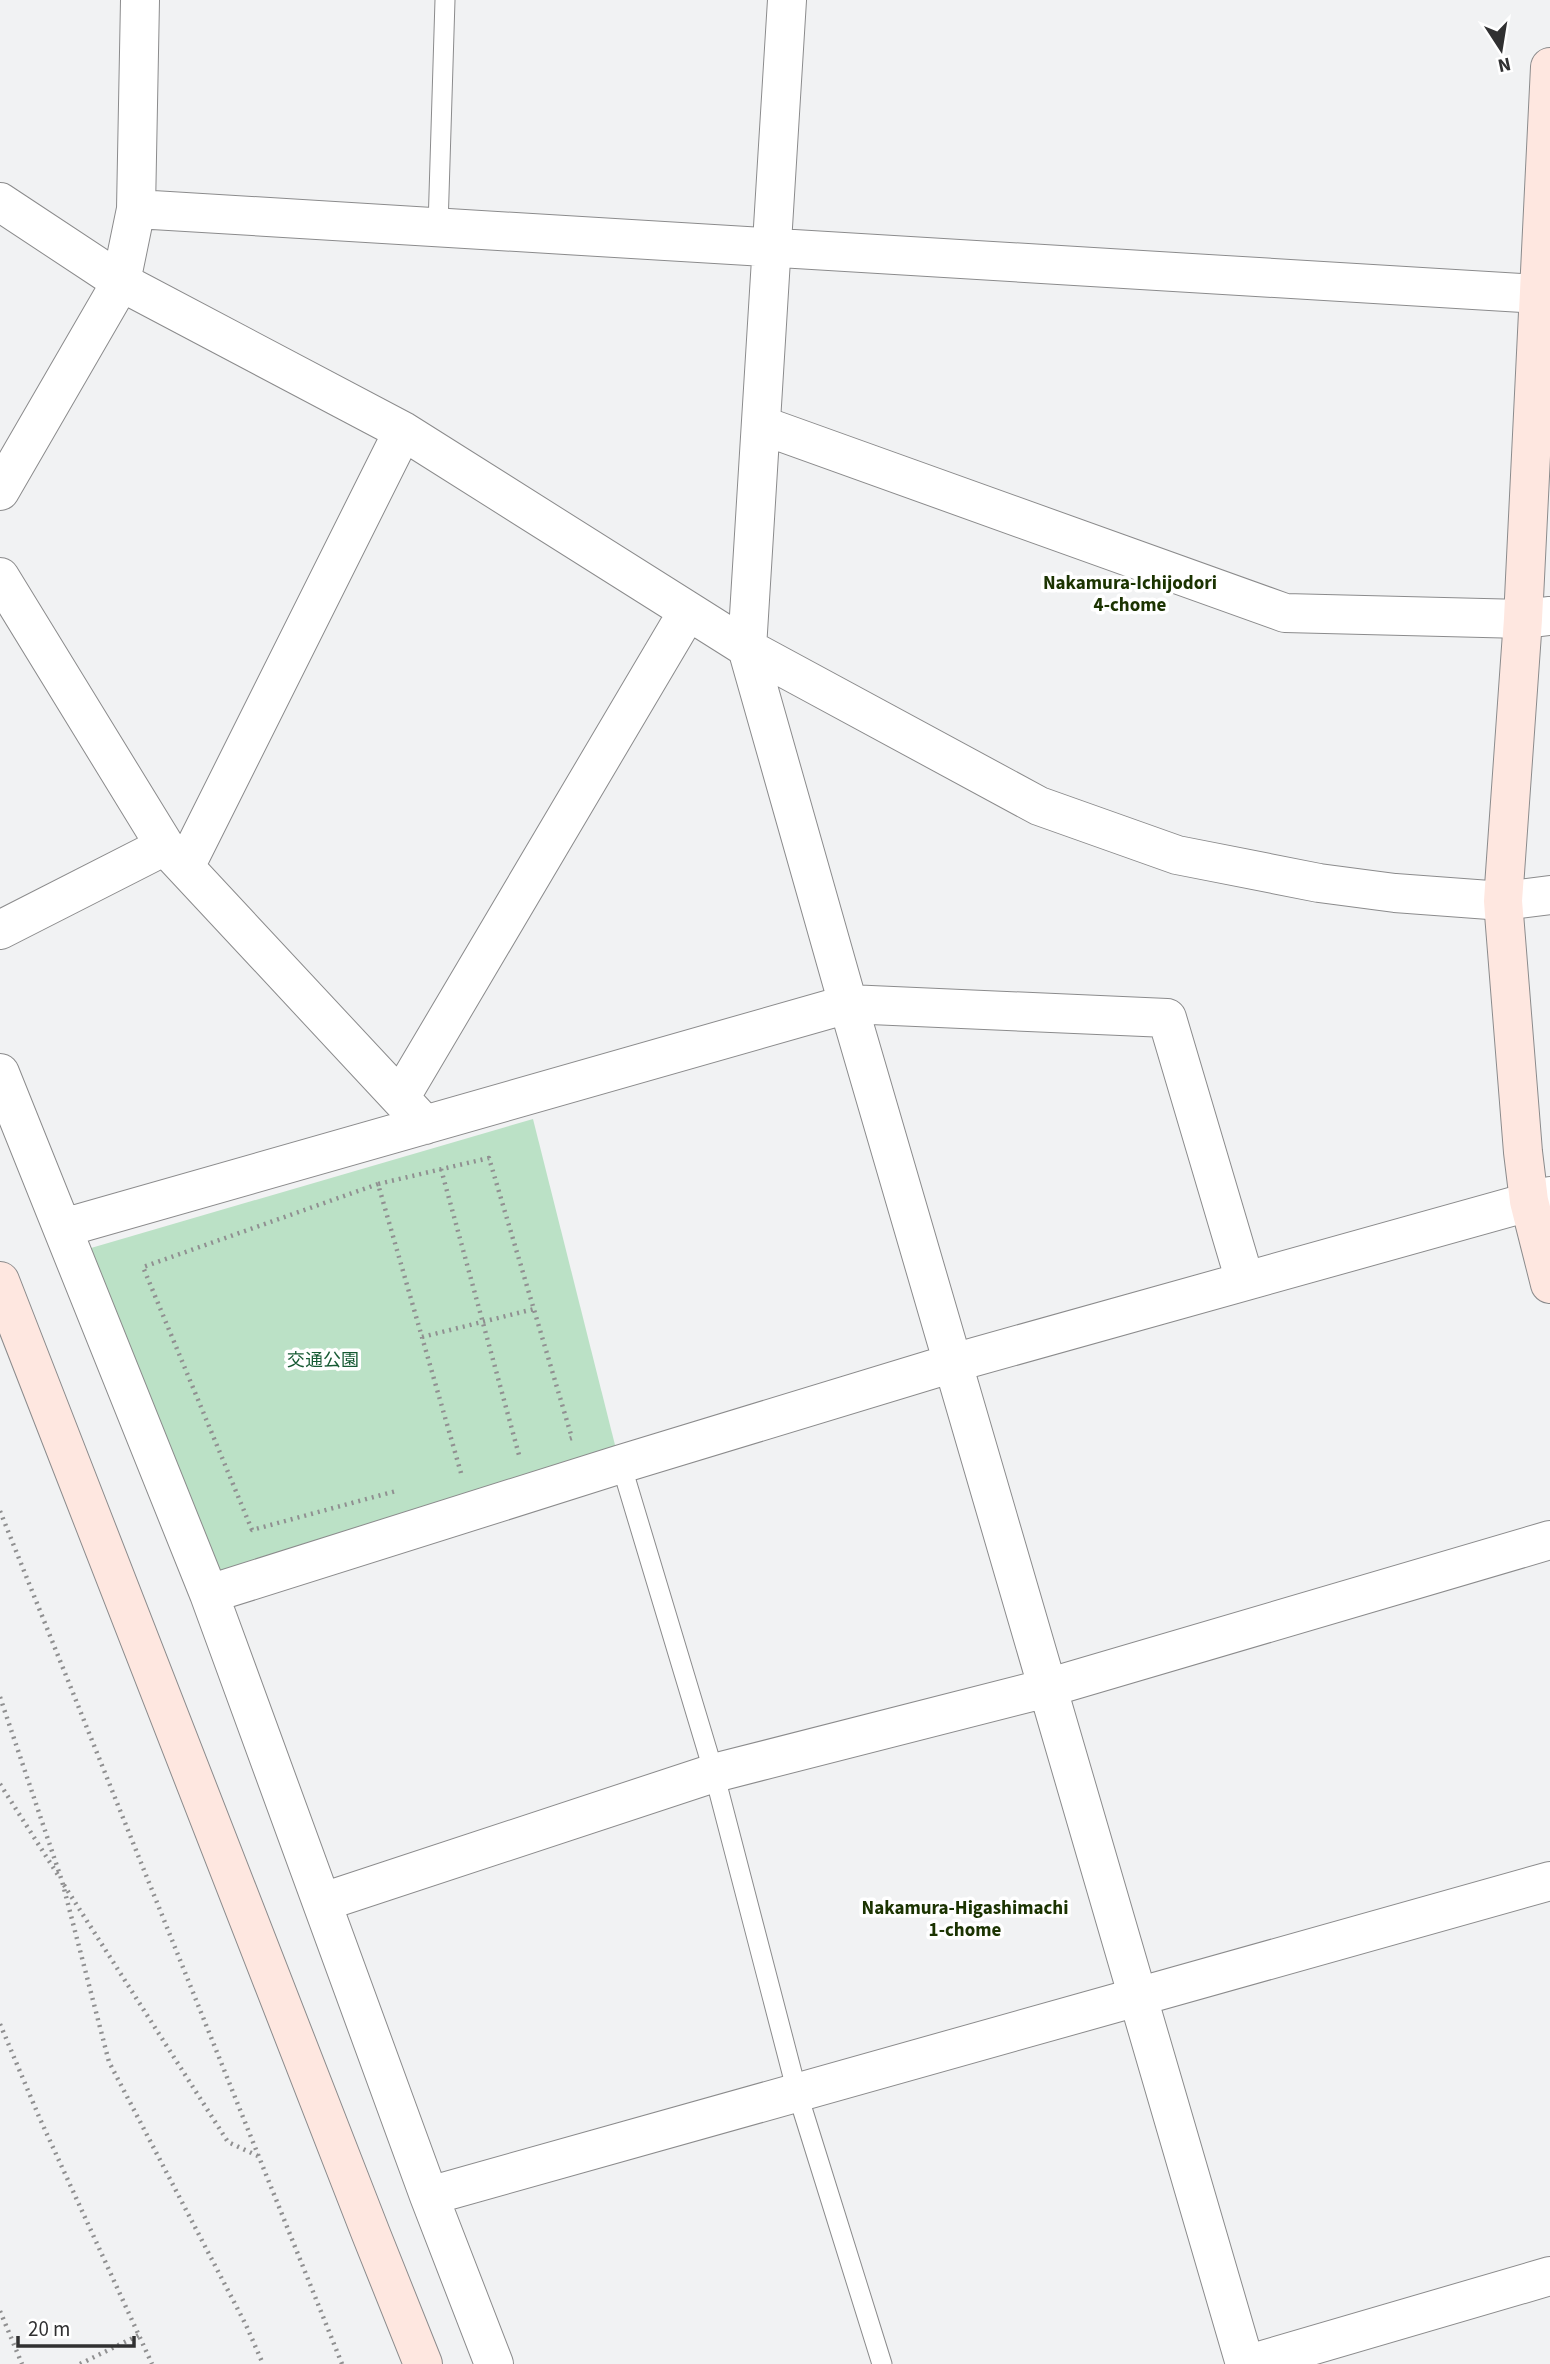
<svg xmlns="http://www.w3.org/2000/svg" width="1550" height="2364" font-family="'Source Sans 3','Noto Sans JP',sans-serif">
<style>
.green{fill:#bbe1c6}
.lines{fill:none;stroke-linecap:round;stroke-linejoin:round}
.lane-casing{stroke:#8b8b8c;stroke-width:21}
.street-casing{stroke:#8b8b8c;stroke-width:40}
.secondary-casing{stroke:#8b8b8c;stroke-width:40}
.path{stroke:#909091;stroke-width:4.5;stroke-dasharray:2 5;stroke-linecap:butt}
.lane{stroke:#fff;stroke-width:19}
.street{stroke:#fff;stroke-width:38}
.secondary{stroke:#fee7e0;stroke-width:38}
.labels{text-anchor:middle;stroke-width:7;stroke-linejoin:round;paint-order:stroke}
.park-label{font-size:18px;fill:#165a33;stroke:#fff}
.neighbourhood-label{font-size:19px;font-weight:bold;fill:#1b3301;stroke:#fff}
</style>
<rect width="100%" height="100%" fill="#f1f2f3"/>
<path class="green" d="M533,1119L616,1449L221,1573L91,1248Z"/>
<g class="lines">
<g class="lane-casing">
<path id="lane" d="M438,227L445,0
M621,1464L714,1773L797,2092L882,2364"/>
</g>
<g class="street-casing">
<path id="street" d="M787,0L747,648L848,1004L1245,2364
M0,202L121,282L403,431L747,648L1039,806L1177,855L1319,883L1395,893L1503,901L1550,895
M136,209L1538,294L1550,293
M761,425L1285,613L1523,619L1550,616
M0,491L121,282L136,209L140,0
M0,577L165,846L425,1125
M185,867L403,431
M0,930L165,846
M0,1073L209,1594L429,2196L494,2364
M400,1098L688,611
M63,1228L848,1004L1167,1018L1245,1281
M209,1594L621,1464L953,1363L1550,1196
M323,1902L714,1773L1047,1688L1550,1540
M429,2196L1550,1881
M1249,2364L1550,2276"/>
</g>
<g class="secondary-casing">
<path id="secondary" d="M1550,67L1523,619L1503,901L1523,1152L1529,1201L1550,1284
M0,1281L371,2234L423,2364"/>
</g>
<path class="path" d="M441,1169L519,1455
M378,1184L143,1267L252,1530L396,1491
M422,1337L534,1309
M461,1473L378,1184L489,1158L572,1438L569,1439
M0,1511L342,2364
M0,1697L62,1881L109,2062L246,2325L263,2364
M0,1784L58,1875
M64,1885L228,2142L258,2156
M0,2024L40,2119L152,2364
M0,2311L22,2364
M80,2364L139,2335"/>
<use href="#lane" class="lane"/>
<use href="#street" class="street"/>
<use href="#secondary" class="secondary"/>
</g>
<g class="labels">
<g class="park-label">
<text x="323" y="1366">交通公園</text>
</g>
<g class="neighbourhood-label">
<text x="1130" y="589">Nakamura-Ichijodori<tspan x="1130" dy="22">4-chome</tspan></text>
<text x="965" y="1914">Nakamura-Higashimachi<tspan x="965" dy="22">1-chome</tspan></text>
</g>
</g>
<g transform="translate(1501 49) rotate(168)" stroke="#ffffff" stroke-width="5" paint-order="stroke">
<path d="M0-5L12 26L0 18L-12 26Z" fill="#303031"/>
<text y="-10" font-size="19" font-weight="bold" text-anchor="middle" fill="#303031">N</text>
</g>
<path d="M18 2336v10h116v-10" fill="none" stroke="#303031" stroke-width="3.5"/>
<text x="28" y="2336" font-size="21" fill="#303031" stroke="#ffffff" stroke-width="5" paint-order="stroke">20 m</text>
</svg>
